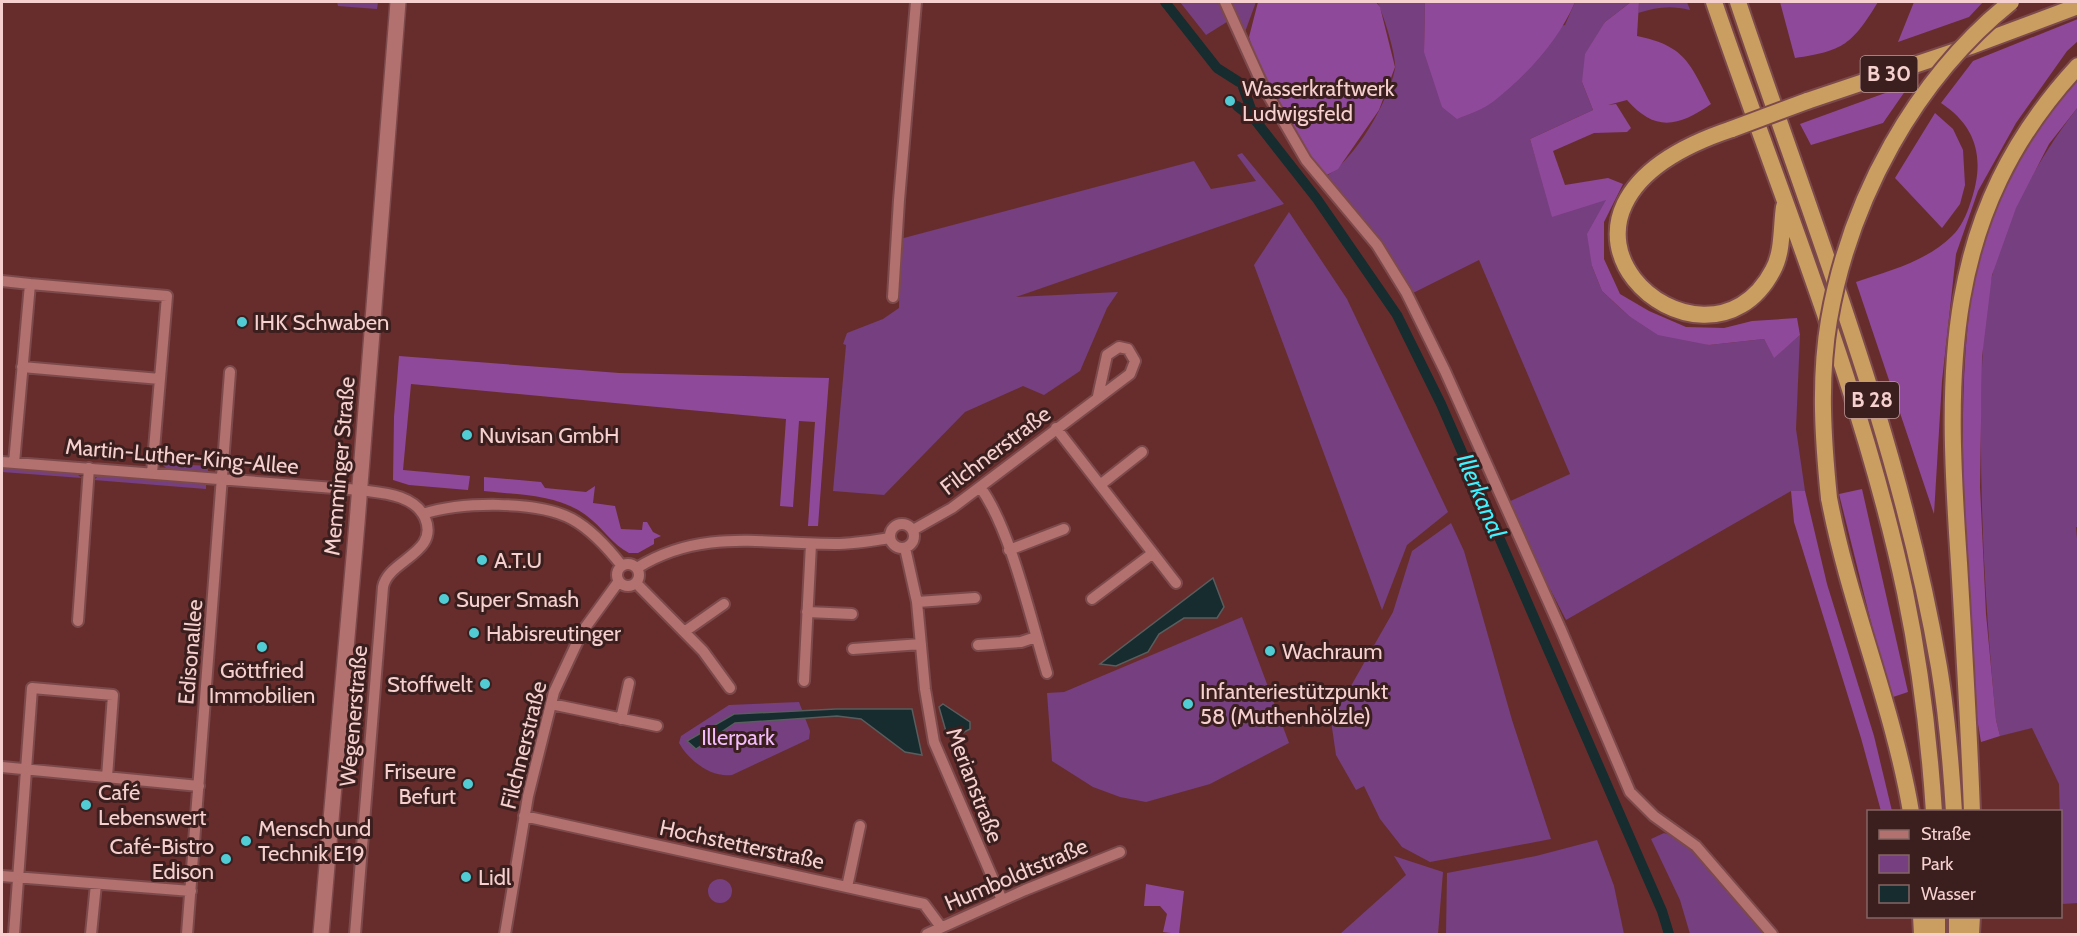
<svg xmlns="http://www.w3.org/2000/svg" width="2080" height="936" font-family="Cabin,sans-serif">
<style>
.green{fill:#763f7f}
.forest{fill:#8f499a}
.water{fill:#162c2e;stroke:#595d5e;stroke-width:1.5}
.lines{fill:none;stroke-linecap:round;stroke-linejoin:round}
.canal{stroke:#162c2e;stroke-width:10}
.minor-casing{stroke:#7d4a4c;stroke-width:14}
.secondary-casing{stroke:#7d4a4c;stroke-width:18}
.trunk-casing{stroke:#7d4a4c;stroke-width:20}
.minor{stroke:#b2706e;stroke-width:10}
.secondary{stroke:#b2706e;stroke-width:15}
.trunk{stroke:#ca9d60;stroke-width:16}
.trunk-bridge-casing{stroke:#7d4a4c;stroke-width:20;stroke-linecap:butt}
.trunk-bridge{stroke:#ca9d60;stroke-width:16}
.poi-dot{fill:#51ccd5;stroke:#3a1f1e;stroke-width:2}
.labels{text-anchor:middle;stroke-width:6;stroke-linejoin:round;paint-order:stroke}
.shield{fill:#3a1f1e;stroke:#bd9b99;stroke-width:1.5}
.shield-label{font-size:21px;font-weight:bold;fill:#f5d0ce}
.poi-label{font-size:22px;fill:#f5d0ce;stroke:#3a1f1e;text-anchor:start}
.street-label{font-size:22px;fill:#f5d0ce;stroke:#3a1f1e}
.park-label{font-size:22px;fill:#f3bcfc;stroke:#3a1f1e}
.water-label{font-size:24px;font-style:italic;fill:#3ef2ff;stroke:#3a1f1e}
</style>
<rect width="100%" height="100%" fill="#672d2d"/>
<path class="green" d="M337,2H378L377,9L338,6Z
M1180,2H1220L1230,20L1206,35Z
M1228,2H1256L1245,32Z
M1377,2H1425L1424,52L1565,25L1575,2H1631L1605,22L1582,82L1593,110L1530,139L1553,216L1607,199L1592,266L1602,291L1629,316L1709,345L1764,339L1774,357L1800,335L1796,429L1805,491H1791L1566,620L1506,503L1570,474L1479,260L1413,293L1381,246L1325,177C1355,160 1388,102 1395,69C1397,58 1383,12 1377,2Z
M1639,2H1687L1690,10C1671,5 1656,7 1638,13Z
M2078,107V527H2076L2078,550V903L2062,904L2059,784L2032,728L2000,736L1996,720C1986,617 1980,515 1981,411C1982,367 1982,319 1992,276C2004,218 2042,153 2078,107Z
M1242,153L1284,204L1016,297L1118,292L1107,308L1080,371L1044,395L1023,386L965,412L884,495L833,491L846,345L843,344L847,333L883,319L899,308L900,239L1194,161L1211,189L1256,181L1237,155Z
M1289,212L1347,299L1448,512L1407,545L1382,610L1254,265Z
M161,463L208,466V472L167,469Z
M2,466L74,472L82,478L2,472Z
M99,475L206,482V489L94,480Z
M1451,523L1464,551L1512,720L1551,839L1430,862L1402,847L1380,819L1364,786L1356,790L1336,755L1331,721L1393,612L1412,551Z
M1242,617L1289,743L1210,784L1146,802L1120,797L1093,787L1052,761L1047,693L1064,692Z
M799,702L810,731L809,739L732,775C712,778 689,761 679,743L681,736L729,705Z
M1664,833L1681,838L1702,859L1767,934H1690L1680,900L1651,839Z
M1597,840L1614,886L1624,934H1446L1447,873L1536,856Z
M1394,856L1443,872L1438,934H1340L1406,875Z
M708 891a12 12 0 1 1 24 0a12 12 0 1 1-24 0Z"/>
<path class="forest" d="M1258,2H1376L1380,7L1395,67L1379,110L1338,169L1325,176L1271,109L1249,37Z
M1425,2H1575C1559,40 1527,75 1494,101C1484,109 1469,114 1457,119L1442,107L1424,52Z
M1631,2H1639L1637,36C1686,46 1690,64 1711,104C1678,127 1655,132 1627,100L1608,105L1616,104L1631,128L1627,132L1594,133L1553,151L1565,185L1608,178L1623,184L1604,222V259L1620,294L1649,311L1686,327L1724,328L1752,321L1797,318L1800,335L1774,358L1764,339L1709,345L1658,335L1629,316L1602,291L1592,266L1587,234L1606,200L1552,217L1530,139L1593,110L1582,82L1585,54L1605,22Z
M1780,2H1878C1852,44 1844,51 1795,58Z
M1914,2H1983L1969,17L1898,42Z
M2078,19V41L2067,51L2016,123L1978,191L1956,254L1942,381L1934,514L1856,282C1889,271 1927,261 1952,236C1960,229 1967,214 1970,204C1985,162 1979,128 1941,103L1973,61Z
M2078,77V107L2049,144L2016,208L1992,275L1982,357L1980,487L1986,614L1996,720L2000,736L1981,742C1970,684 1970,621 1967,561C1962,467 1959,370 1974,276C1986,209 2031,124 2078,77Z
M1910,84L1883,123L1811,145L1800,124Z
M1935,113L1953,129L1963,150L1965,185L1960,204L1942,228L1895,178Z
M399,356L619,373L829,378L818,526H808L815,422L799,421L793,507L780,506L786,419L411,384L403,470L470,476L468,490L409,485L393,480L394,417Z
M484,477L541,482L545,488L586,492L595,486L593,503L615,506L621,529L642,530L643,522H647L653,532L661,536L654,539V544L638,553H629C613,545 602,527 587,516C559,494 518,495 484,491Z
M1862,489L1908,692L1890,698L1839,494Z
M1791,491H1805L1827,584L1874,736L1892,811H1881L1861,738L1794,522Z
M1146,884L1184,891L1179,934L1163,932L1167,914L1160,906H1144Z"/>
<path class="water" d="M1213,578L1224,607L1217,618H1184L1159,634L1148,652L1116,666L1100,664Z
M943,704L970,722V729L953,738L947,735L939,707Z
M836,709H912L922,755L905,752L861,719L837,716L735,723L696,749L687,741L734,714Z"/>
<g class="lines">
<path class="canal" d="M1165,2L1217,68L1239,82
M1243,87L1255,120L1317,199L1397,315L1441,404L1662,911L1669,934
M1237,106L1255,120"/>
<g class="minor-casing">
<path id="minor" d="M1225,2L1263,86L1306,160L1377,245L1406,292L1445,371L1561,630L1630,792L1654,816L1696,846L1772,934
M2,281L30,284
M893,297L899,200L916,2
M22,367L160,379
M1056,428L1176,583
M2,462L360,490C382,493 414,494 425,518C440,553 388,560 383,587L355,934
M14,463L30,284L167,296L152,473
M1100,485L1142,452
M980,487C1011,529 1031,621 1047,673
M423,514C460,502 537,500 572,519C592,530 608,548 622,566
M890 536a12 12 0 1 1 24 0a12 12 0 1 1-24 0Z
M913,530L952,508L1130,374L1135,361L1128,349L1119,347L1107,355L1098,396
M905,548L917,602L925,689L934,742L1002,900
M1009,550L1064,529
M617 575a11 11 0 1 1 22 0a11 11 0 1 1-22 0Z
M637,568C701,528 763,544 835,544C853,544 871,541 890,538
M636,583L703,651L730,688
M1092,599L1153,553
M917,602L975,598
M807,612L852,614
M78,621L89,468
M684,632L724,604
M978,645L1021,642L1036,637
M853,649L921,644
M804,681L811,544
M551,704L657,726
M621,719L629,683
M2,767L199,786
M524,816L924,904L941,927
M2,876L191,891
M847,887L860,826
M14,934L32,688L113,695L107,777
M91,934L96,884
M187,934L230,372
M505,934L528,796L554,692L582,632L619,581
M927,934L1025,890L1120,852"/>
</g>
<g class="secondary-casing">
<path id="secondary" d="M321,934L357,523L398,2"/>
</g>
<g class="trunk-casing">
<path id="trunk" d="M1714,2C1780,196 1862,390 1905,592C1920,664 1929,737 1934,812
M1738,2C1811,220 1900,438 1939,667C1947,715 1951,763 1954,812
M1807,101L1971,46L2078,6
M1732,129C1485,211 1705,401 1773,270C1783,252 1781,227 1784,207
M1829,498C1849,604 1893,705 1911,812
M1972,812C1969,728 1964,646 1959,563C1946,373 1940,215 2078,66
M1921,916L1922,934
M1957,916V934
M1937,934V916
M1971,934L1972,916"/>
</g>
<use href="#minor" class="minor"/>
<use href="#secondary" class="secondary"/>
<use href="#trunk" class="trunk"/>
<g class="trunk-bridge-casing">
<path id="trunk-bridge" d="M1732,129L1807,101
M1829,498C1823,439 1819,379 1829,320C1850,199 1915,79 2011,2"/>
</g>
<use href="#trunk-bridge" class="trunk-bridge"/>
</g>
<g class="poi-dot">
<circle cx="1230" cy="101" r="6"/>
<circle cx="242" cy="322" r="6"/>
<circle cx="467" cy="435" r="6"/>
<circle cx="482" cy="560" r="6"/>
<circle cx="444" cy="599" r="6"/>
<circle cx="474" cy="633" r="6"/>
<circle cx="262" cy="647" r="6"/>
<circle cx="1270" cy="651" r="6"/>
<circle cx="485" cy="684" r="6"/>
<circle cx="1188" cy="704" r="6"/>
<circle cx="468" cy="784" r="6"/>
<circle cx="86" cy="805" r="6"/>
<circle cx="246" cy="841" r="6"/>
<circle cx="226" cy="859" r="6"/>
<circle cx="466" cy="877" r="6"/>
</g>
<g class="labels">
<g class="shield">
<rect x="1860.5" y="56" width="57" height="36" rx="4.5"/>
<rect x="1845" y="382" width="54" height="36" rx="4.5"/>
</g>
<g class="shield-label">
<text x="1889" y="81">B 30</text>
<text x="1872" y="407">B 28</text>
</g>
<g class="poi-label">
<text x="1242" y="96">Wasserkraftwerk<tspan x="1242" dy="25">Ludwigsfeld</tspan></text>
<text x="254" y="330">IHK Schwaben</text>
<text x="479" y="443">Nuvisan GmbH</text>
<text x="494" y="568">A.T.U</text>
<text x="456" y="607">Super Smash</text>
<text x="486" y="641">Habisreutinger</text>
<text x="1282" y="659">Wachraum</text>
<text x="262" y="678" text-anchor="middle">Göttfried<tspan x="262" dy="25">Immobilien</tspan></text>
<text x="473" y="692" text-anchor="end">Stoffwelt</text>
<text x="1200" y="699">Infanteriestützpunkt<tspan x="1200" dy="25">58 (Muthenhölzle)</tspan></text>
<text x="456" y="779" text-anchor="end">Friseure<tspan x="456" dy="25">Befurt</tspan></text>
<text x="98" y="800">Café<tspan x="98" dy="25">Lebenswert</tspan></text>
<text x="258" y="836">Mensch und<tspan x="258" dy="25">Technik E19</tspan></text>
<text x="214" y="854" text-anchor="end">Café-Bistro<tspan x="214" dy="25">Edison</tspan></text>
<text x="478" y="885">Lidl</text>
</g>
<g class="street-label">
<text transform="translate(995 450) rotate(-37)" y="8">Filchnerstraße</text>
<text transform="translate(182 456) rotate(5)" y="8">Martin-Luther-King-Allee</text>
<text transform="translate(339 466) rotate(-85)" y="8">Memminger Straße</text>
<text transform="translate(190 652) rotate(-85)" y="8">Edisonallee</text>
<text transform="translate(353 716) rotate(-85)" y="8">Wegenerstraße</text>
<text transform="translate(523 745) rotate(-76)" y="8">Filchnerstraße</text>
<text transform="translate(975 785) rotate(69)" y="8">Merianstraße</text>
<text transform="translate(742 844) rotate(12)" y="8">Hochstetterstraße</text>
<text transform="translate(1016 874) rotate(-23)" y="8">Humboldtstraße</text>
</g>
<g class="park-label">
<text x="738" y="745">Illerpark</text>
</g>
<g class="water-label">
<text transform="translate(1481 496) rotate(67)" y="8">Illerkanal</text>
</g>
</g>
<rect width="2080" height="936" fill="none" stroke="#f5d0ce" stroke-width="6"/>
<rect x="1867" y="810" width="195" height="108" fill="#3a1f1e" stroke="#856664" stroke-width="1.5"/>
<rect x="1879" y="830" width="30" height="9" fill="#b2706e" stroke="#856664" stroke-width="1.5"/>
<text x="1921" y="840" font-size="18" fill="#f5d0ce">Straße</text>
<rect x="1879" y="855" width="30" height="18" fill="#763f7f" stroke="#856664" stroke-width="1.5"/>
<text x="1921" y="870" font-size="18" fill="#f5d0ce">Park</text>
<rect x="1879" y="885" width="30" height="18" fill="#162c2e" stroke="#856664" stroke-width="1.5"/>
<text x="1921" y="900" font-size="18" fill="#f5d0ce">Wasser</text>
</svg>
